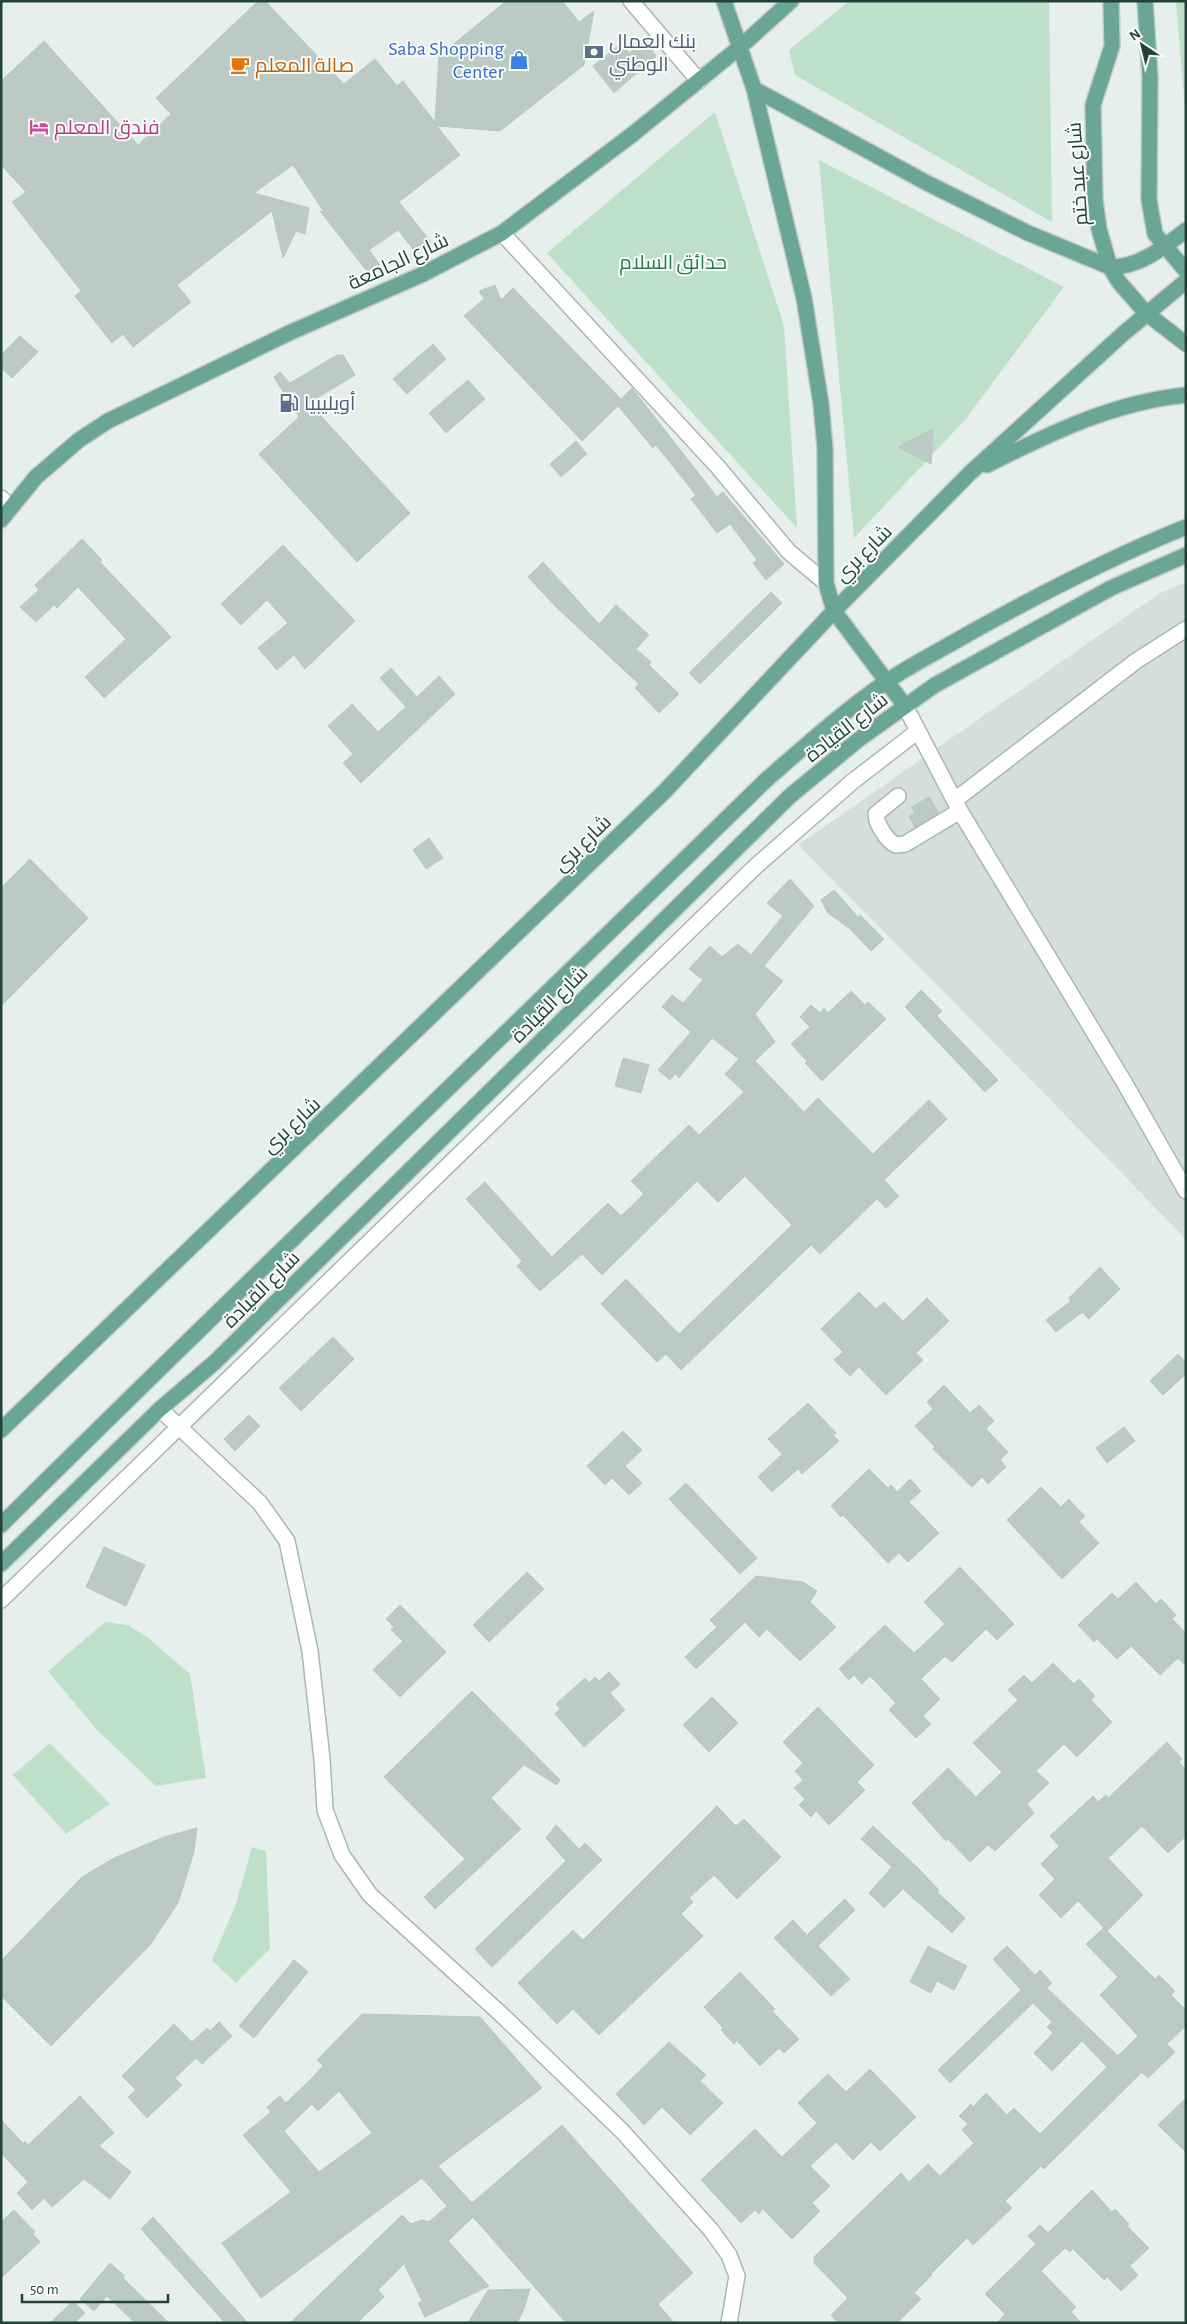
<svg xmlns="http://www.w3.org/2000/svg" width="1187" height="2324" font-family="'Alegreya Sans',Cairo,sans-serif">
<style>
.built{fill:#d4dfda}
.green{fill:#bfe0c8}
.building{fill:#bbcac4;stroke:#b8c9c2;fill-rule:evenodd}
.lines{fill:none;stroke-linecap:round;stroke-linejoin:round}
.minor-casing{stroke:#a8b8b2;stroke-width:18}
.major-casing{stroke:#c2cac8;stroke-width:18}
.minor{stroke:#fff;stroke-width:15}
.major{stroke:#6aa596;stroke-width:15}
.labels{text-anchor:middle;stroke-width:4;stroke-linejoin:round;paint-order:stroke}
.service-label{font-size:20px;fill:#4e5e75;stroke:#f7fbf9;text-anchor:start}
.shop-label{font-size:20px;fill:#366cbe;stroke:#f7fbf9;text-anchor:end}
.food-label{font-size:20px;fill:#c56008;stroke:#f7fbf9;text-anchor:start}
.hotel-label{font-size:20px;fill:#b23c85;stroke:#f7fbf9;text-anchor:start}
.street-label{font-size:20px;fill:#24423a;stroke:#f7fbf9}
.park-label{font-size:20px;fill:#2d7a4b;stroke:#f7fbf9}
</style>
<rect width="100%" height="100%" fill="#e6efeb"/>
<path class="built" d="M1186,582V1244L1182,1235L1025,1074L798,845L1160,593Z"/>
<path class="green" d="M849,1H1049L1052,222L795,75L789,50Z
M1176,1H1186V123Z
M715,112L784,326L797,528L547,253Z
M819,160L1064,287L965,420L854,538Z
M105,1622L128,1625L147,1637L190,1674L206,1778L156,1786L96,1729L48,1671Z
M50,1743L110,1804L66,1834L13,1775Z
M252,1847L266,1851L270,1949L236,1983L212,1960L236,1904Z"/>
<path class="building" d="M258,1H265L344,84L375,59L397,86L403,81L435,122L439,56L506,1H562L579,22L594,11L584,65L500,131L437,126L460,155L399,202L431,242L416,253L398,230L369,250L380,265L369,274L320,211L324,212L293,165L254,193L309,208L305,234L296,231L283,258L272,211L177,285L191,302L133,347L123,334L112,343L75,296L81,291L12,202L26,192L1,165V81L44,41L138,145L171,114L156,98Z
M646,41L656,56L614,93L593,66L622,43L629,53Z
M495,285L501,300L513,288L621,399L632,388L717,497L723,492L784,564L766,580L753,563L757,560L730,524L717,533L691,499L696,495L656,445L653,448L618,406L582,441L464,316L484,299L479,291Z
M20,336L38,352L12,378L1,368V355Z
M433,344L446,359L407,394L393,379Z
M337,355H343L355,375L309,403L410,513L357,562L259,454L299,417L274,377L280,372L290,383Z
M468,380L485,399L446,433L429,413Z
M933,429L931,464L898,447Z
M576,441L587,454L561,477L550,464Z
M82,539L102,560L100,562L171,637L104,698L85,677L126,639L92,602L78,587L57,608L54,605L36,622L20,607L39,590L35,585Z
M283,545L355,621L305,669L294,655L277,670L258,648L288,623L267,600L241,625L221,604Z
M543,562L599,624L616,605L649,635L636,649L651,662L649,665L679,694L659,713L635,688L639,684L556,607L528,577Z
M771,592L782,603L700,684L689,673Z
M391,668L417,697L439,676L455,694L361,783L343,763L353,754L328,726L352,704L378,732L406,707L380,678Z
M929,797L939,813L915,827L909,816L915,813L912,807Z
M429,838L443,858L426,869L413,850Z
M30,859L88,918L1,1006V888Z
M790,879L814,906L764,966L783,981L755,1014L775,1042L755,1061L804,1112L818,1098L873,1154L929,1100L947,1119L884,1180L899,1196L886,1208L877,1199L820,1254L811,1245L681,1370L666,1354L657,1362L601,1304L626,1279L679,1334L792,1225L745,1176L718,1202L697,1181L602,1275L582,1254L540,1291L517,1266L522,1261L466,1199L485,1182L552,1257L608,1203L621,1216L644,1194L631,1181L689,1125L699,1135L744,1092L725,1074L739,1059L712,1038L679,1078L675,1074L670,1080L658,1070L691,1032L662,1007L672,995L683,1003L703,980L689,969L710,946L722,957L738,944L751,955L783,916L767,903Z
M834,890L858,917L860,915L884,939L871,951L849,928L828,913L821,900Z
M921,990L942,1011L937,1016L998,1080L985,1092L905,1007Z
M851,991L865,1005L868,1002L886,1019L822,1081L805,1063L807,1061L791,1044L810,1027L800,1017L811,1005L820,1013L824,1008L828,1013Z
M623,1058L649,1065L641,1093L615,1086Z
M1100,1267L1120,1289L1089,1319L1082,1312L1056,1332L1046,1320L1071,1301L1069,1298Z
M859,1292L876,1309L884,1302L903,1321L927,1298L949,1321L916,1353L923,1360L886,1395L859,1367L850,1376L834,1360L843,1352L821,1329Z
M333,1337L354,1359L301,1411L279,1388Z
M1178,1354L1186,1363V1374L1163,1395L1150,1381Z
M944,1385L970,1413L979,1405L994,1421L986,1429L1008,1452L1000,1460L1006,1467L988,1484L982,1477L972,1487L933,1449L935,1447L915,1426L933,1409L927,1402Z
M808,1403L836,1433L833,1435L839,1441L802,1474L798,1469L772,1492L758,1477L782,1454L768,1439Z
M249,1415L260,1426L235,1451L224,1439Z
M1124,1427L1135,1441L1107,1463L1096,1448Z
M623,1431L642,1450L625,1466L642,1483L629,1495L612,1478L605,1485L587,1466Z
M869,1469L888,1488L891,1485L897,1492L910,1479L921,1491L909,1502L939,1533L908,1562L899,1553L888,1563L843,1515L841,1517L831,1506Z
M686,1483L757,1558L740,1574L669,1499Z
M1041,1487L1061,1507L1069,1499L1075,1506L1085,1516L1079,1522L1099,1543L1062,1579L1007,1520Z
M104,1547L145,1565L126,1606L86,1587Z
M960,1567L1014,1624L997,1640L986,1629L952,1662L945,1656L921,1679L940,1699L923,1716L931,1724L916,1738L889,1710L896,1703L870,1676L862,1684L854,1675L849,1680L839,1669L885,1625L914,1653L945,1624L924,1602Z
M527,1572L544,1589L489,1642L473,1625Z
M756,1576L803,1582L817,1591L810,1602L836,1627L800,1661L767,1629L759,1637L745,1622L696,1669L685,1657L717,1627L710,1620Z
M1136,1582L1156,1604L1161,1599L1176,1615L1172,1619L1186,1633V1666L1178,1658L1160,1675L1131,1646L1117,1659L1097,1639L1094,1642L1078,1625L1112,1593L1118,1599Z
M400,1605L446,1652L400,1697L373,1670L403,1641L391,1630L394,1627L386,1619Z
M1053,1663L1074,1684L1079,1679L1095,1696L1091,1700L1112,1722L1077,1757L1064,1744L1036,1771L1049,1783L1027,1804L1034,1813L995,1851L988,1845L970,1862L948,1839L946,1841L912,1803L948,1768L976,1797L1002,1772L973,1743L1018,1700L1008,1690L1024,1675L1032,1683Z
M609,1672L620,1684L610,1693L625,1710L584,1747L555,1714L560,1709L556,1704L585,1678L589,1683L595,1677L599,1681Z
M472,1691L560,1780L557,1785L524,1765L491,1798L521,1829L435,1909L424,1897L465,1859L384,1777Z
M712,1697L738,1723L709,1752L683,1725Z
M818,1707L874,1765L857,1782L865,1790L829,1825L816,1811L811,1817L799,1805L805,1799L794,1788L803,1780L795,1771L803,1763L783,1742Z
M1167,1742L1182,1759L1179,1762L1186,1770V1836L1168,1853L1142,1826L1108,1858L1143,1895L1107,1931L1078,1901L1061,1918L1039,1895L1055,1879L1041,1864L1059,1846L1050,1836L1093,1796L1098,1802L1106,1795L1108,1798Z
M717,1806L736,1826L744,1819L781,1857L737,1899L714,1875L689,1898L693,1902L681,1914L703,1936L599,2035L573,2009L557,2024L518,1983L573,1930L583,1940Z
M556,1825L579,1849L585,1843L602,1860L492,1967L475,1949L566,1861L546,1838Z
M873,1826L918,1868L939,1890L937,1892L965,1918L952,1933L903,1889L884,1908L869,1893L892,1867L861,1839Z
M197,1828L194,1852L178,1903L150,1945L51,2046L1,1996V1961L82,1877L114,1858L164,1837Z
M845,1899L855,1910L818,1946L850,1979L831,1996L774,1938L793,1920L807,1935Z
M1104,1928L1155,1979L1159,1975L1175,1991L1171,1995L1186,2010V2026L1167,2044L1175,2052L1148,2078L1142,2072L1044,2169L1041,2166L1005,2201L1012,2208L973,2245L967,2238L931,2274L932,2275L914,2293L921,2299L897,2323H838L831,2315L848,2298L814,2263V2257L901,2173L909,2182L928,2164L940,2176L974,2143L962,2130L968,2124L959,2116L971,2104L973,2107L986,2093L1007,2115L1014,2108L1040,2134L1107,2067L1082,2041L1052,2071L1034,2053L1053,2033L1047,2027L1052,2022L1033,2003L950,2083L938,2070L1021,1990L993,1959L1007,1946L1035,1975L1040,1970L1052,1983L1047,1988L1118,2056L1138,2036L1100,1995L1118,1977L1086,1944Z
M928,1946L967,1966L954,1990L937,1981L931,1993L910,1982Z
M294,1960L308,1972L254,2038L239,2026Z
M740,1972L775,2009L772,2011L799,2039L784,2053L779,2048L760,2066L737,2041L734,2044L721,2030L723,2028L704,2007Z
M362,2014L480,2017L542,2088L438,2166L472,2203L562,2125L693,2273L658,2304L674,2323H566L473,2217L448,2241L489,2286L425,2317L418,2303L422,2301L404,2264L378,2290L384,2297L357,2323H290L402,2215L411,2224L422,2220L429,2222L447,2206L422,2178L261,2298L222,2243L291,2192L243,2135L271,2112L267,2107L280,2096L286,2103L312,2078L323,2066L317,2060ZM339,2091L372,2133L319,2172L284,2131L312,2104L318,2111Z
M219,2022L232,2036L202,2064L196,2058L175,2078L182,2085L147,2118L128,2097L136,2090L122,2076L174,2024L192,2042L207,2028L210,2031Z
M669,2042L706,2075L700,2081L723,2103L690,2135L662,2107L644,2125L616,2094Z
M870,2069L916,2117L880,2151L871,2142L853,2160L836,2142L810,2166L830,2186L812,2203L820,2211L792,2239L763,2209L759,2214L755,2210L741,2223L701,2180L755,2129L782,2157L817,2123L798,2103L828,2074L846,2092Z
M80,2096L114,2133L99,2146L131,2172L110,2199L84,2179L52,2207L44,2198L32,2210L17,2193L28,2182L1,2153V2120L23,2143L25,2141L28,2145Z
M1186,2098V2152L1158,2125Z
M1092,2190L1112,2212L1115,2209L1129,2224L1127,2226L1149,2248L1130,2266L1138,2275L1121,2291L1107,2277L1104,2280L1073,2249L1070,2252L1065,2248L1041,2271L1076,2307L1071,2312L1081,2323H997L1005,2314L985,2294L1036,2244L1028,2236L1040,2225L1048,2233Z
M14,2210L35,2232L33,2234L40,2242L1,2278V2222Z
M153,2217L248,2323H225L141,2229Z
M110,2263L125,2276L123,2278L169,2323H135L107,2296L94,2311L80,2299Z
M530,2289L523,2311L517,2323H468L488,2290Z
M73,2301L85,2313L74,2323H50Z"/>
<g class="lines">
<g class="minor-casing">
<path id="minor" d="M631,1L699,81
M502,233L717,466L789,552L826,583
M1,498L10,507
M905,706L960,811L1124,1082L1186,1191
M898,796L876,814C876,824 887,841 896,845L905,844L960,811
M955,800L1136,661L1186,629
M160,1409L260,1503L287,1541L310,1651L322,1759L325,1810L342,1855L370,1895L503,2016L622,2131L711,2230L729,2255L737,2276L729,2323
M1,1600L756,866L852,782L918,731"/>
</g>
<g class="major-casing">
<path id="major" d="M724,1L754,89L804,298L821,404L825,448L826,583L834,611L905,706
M1111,1L1112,46L1093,105L1095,200L1099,229L1110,267L1119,282L1146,313L1186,344
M1145,1L1150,77L1149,200L1155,234L1186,271
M754,89L927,183L1028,233L1110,267C1140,267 1163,248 1186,230
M987,465C1051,433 1114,402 1186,395
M1,520L36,477L79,440L108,421L289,333L421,275L502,233L633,134L740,47L791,1
M1,1430L664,792L834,611L970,473L1124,333L1186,281
M1,1525C254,1274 511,1029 766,780C805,746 844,711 886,682C912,664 941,650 968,634C1038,595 1111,557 1186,527
M1,1564L160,1409L215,1362L790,796L858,740L935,685L1111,588L1186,555"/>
</g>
<use href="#minor" class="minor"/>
<use href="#major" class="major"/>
</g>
<defs>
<g id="bank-bare" transform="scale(1.5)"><path d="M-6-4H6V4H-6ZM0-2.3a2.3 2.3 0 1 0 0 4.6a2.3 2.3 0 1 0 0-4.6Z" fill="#5c6f8a" stroke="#f7fbf9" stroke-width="2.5" paint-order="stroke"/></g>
<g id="shop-bare" transform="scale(1.5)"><path d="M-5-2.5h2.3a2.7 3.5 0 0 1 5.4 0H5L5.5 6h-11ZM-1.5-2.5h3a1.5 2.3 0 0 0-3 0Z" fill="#3f7fe0" stroke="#f7fbf9" stroke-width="2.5" paint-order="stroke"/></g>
<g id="cafe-bare" transform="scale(1.5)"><path d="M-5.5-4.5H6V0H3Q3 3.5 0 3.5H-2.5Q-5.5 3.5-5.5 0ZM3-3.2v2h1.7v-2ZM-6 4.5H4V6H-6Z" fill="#e8710a" stroke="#f7fbf9" stroke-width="2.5" paint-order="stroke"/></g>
<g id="hotel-bare" transform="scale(1.5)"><path d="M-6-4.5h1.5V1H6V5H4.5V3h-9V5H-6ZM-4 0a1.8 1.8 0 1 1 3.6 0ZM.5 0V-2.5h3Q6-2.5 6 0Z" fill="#d1479c" stroke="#f7fbf9" stroke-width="2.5" paint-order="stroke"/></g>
<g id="fuel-bare" transform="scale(1.5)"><path d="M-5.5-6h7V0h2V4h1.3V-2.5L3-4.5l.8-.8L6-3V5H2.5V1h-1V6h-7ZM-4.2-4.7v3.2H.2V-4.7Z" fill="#5c6f8a" stroke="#f7fbf9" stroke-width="2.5" paint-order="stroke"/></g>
</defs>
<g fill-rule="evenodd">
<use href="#bank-bare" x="594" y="52"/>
<use href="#shop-bare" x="519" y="60"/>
<use href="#cafe-bare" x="240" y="65"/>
<use href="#hotel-bare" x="39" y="127"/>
<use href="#fuel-bare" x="289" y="403"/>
</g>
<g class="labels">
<g class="service-label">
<text x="609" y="48">بنك العمال<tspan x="609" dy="23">الوطني</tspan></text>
<text x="304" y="410">أويليبيا</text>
</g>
<g class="shop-label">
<text x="504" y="55">Saba Shopping<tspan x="504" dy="23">Center</tspan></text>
</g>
<g class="food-label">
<text x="255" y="72">صالة المعلم</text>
</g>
<g class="hotel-label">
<text x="54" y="134">فندق المعلم</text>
</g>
<g class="street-label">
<text transform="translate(1077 174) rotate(-94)" y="7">شارع عبد ختم</text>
<text transform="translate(398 261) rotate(-25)" y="7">شارع الجامعة</text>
<text transform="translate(863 553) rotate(-45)" y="7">شارع بري</text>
<text transform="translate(846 727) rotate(-38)" y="7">شارع القيادة</text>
<text transform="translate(582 843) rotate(-44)" y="7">شارع بري</text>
<text transform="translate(549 1004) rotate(-45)" y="7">شارع القيادة</text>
<text transform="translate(291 1125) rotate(-43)" y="7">شارع بري</text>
<text transform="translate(261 1289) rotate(-45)" y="7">شارع القيادة</text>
</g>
<g class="park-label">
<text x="673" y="269">حدائق السلام</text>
</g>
</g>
<rect width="1187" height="2324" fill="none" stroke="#24423a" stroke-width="5"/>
<g transform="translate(1142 45) rotate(325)" stroke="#f7fbf9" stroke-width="4" paint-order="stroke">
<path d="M0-4L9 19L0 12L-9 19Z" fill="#24423a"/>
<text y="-8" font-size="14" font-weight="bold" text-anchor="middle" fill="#24423a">N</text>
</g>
<path d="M22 2294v8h146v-8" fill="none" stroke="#24423a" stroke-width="2.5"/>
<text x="30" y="2294" font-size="15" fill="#24423a" stroke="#f7fbf9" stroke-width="4" paint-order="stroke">50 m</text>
</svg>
